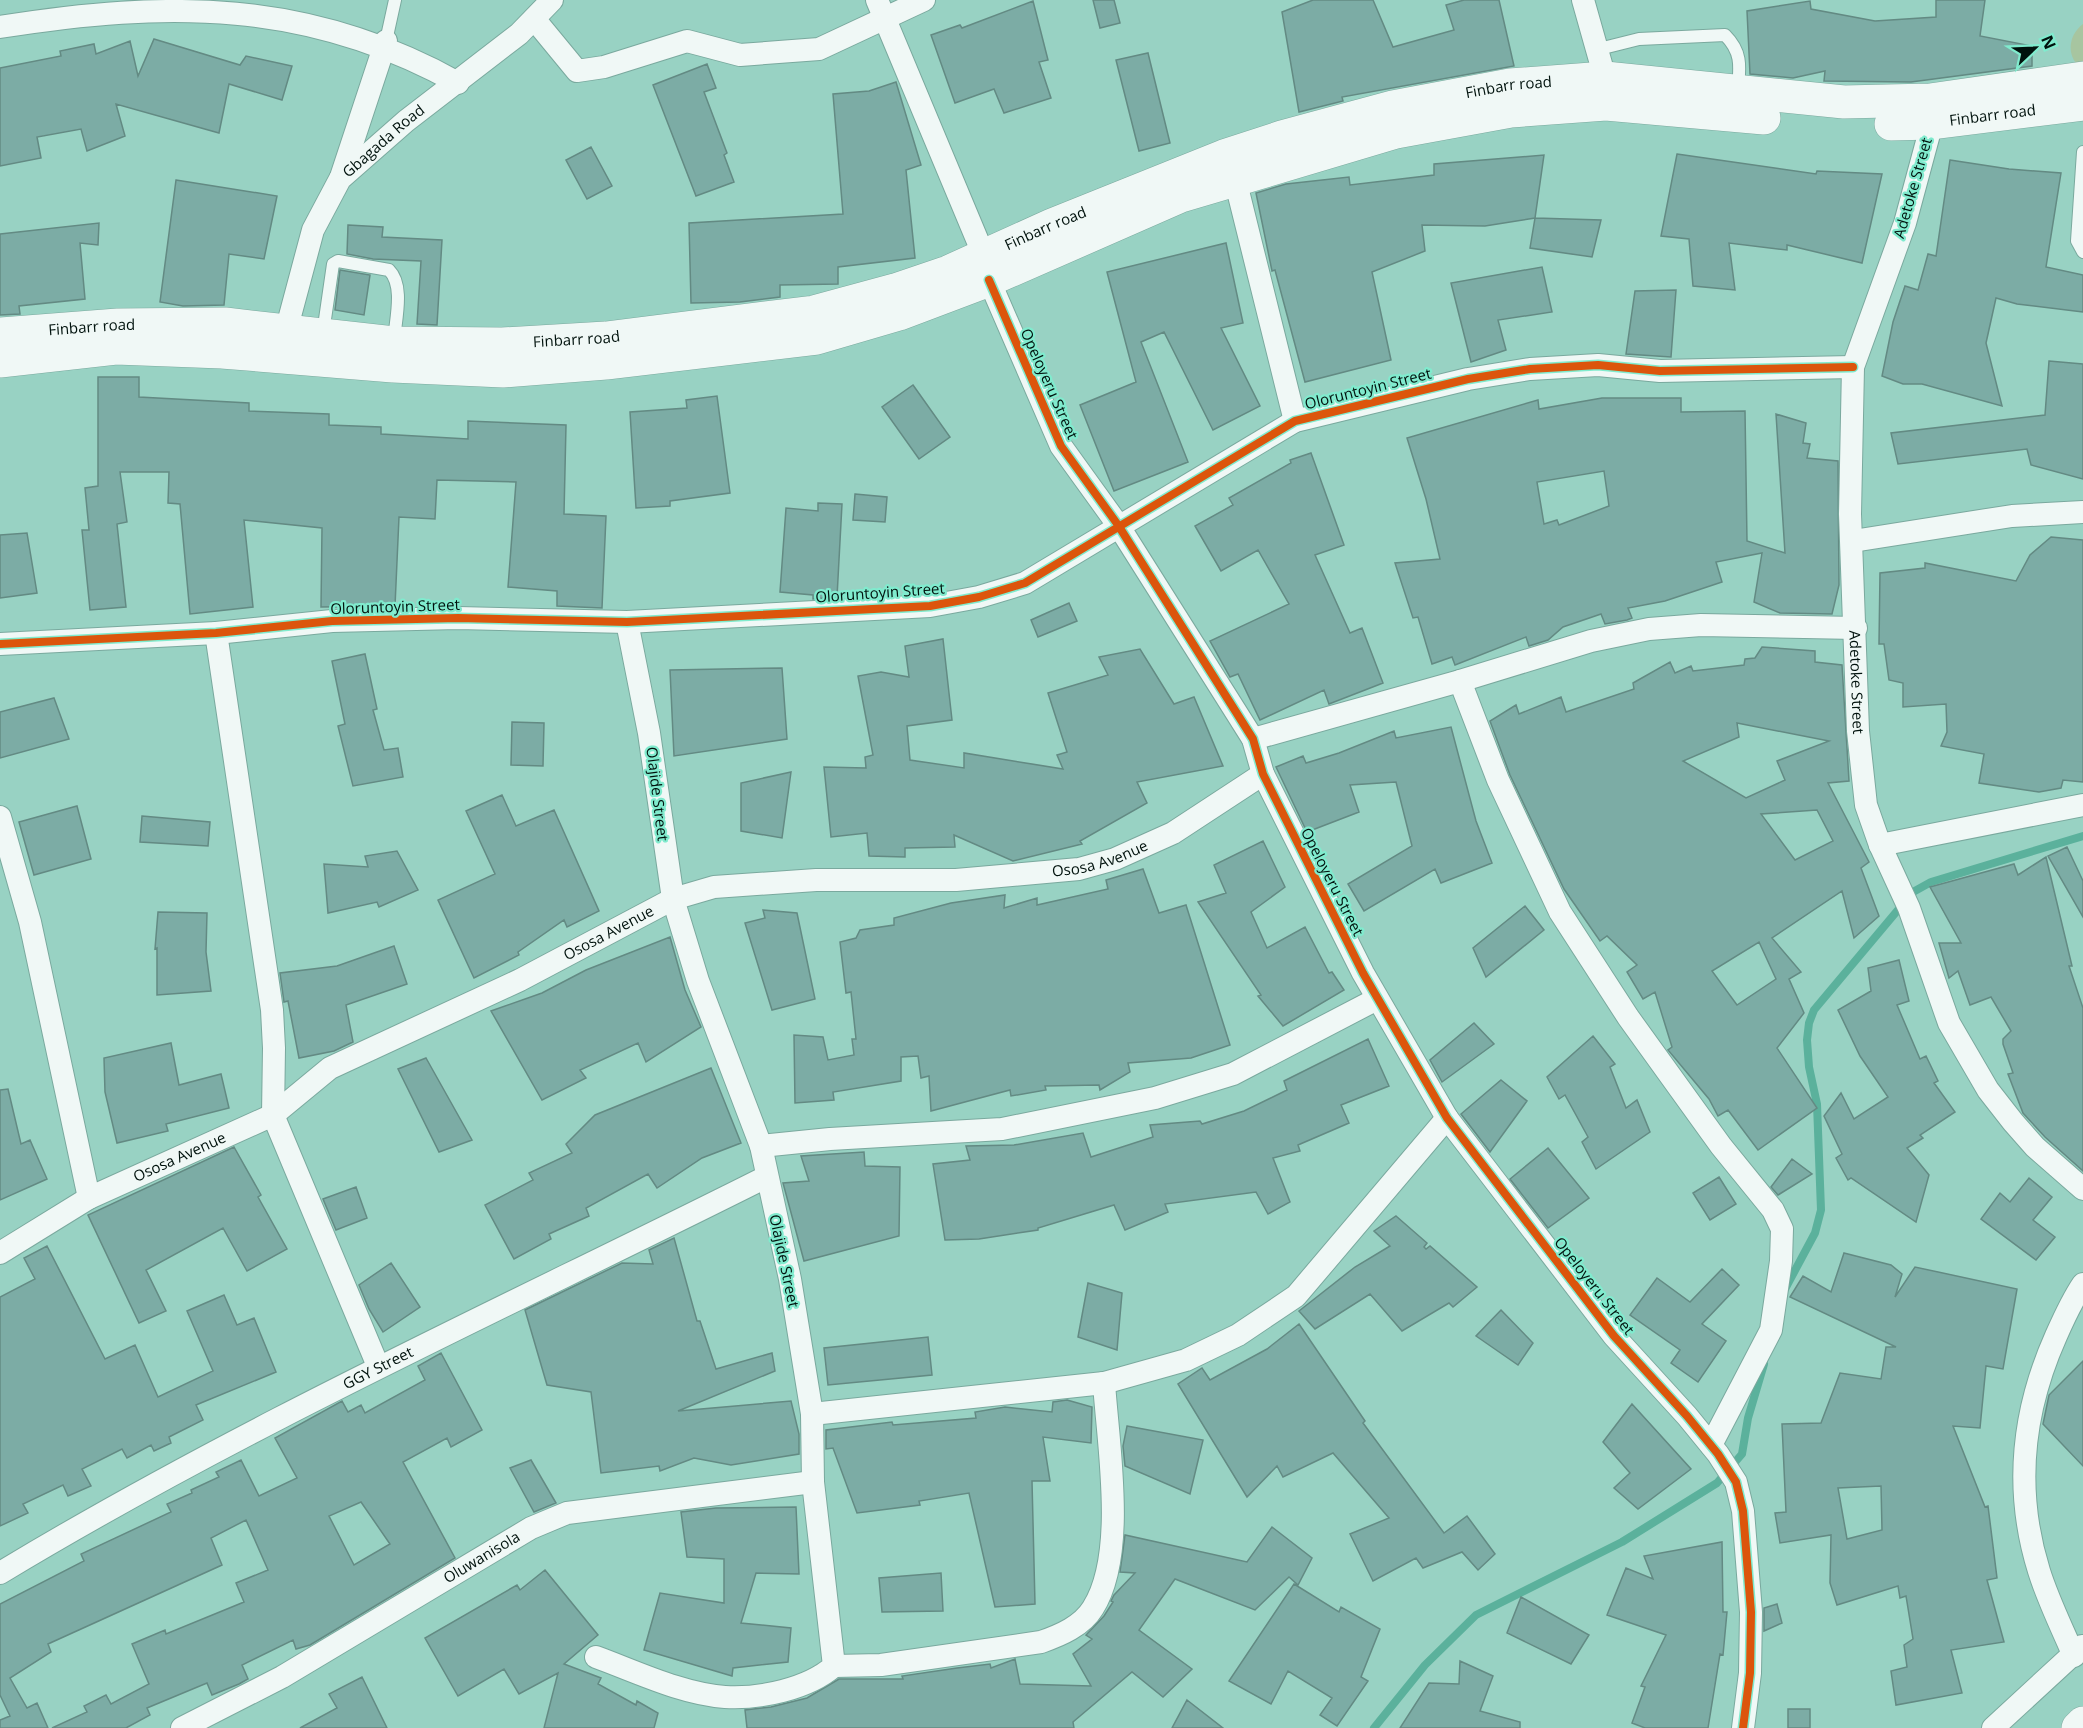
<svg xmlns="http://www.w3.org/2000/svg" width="2083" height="1728" font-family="'Open Sans',sans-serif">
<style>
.green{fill:#a7c5a0}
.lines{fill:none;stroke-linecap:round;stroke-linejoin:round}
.stream{stroke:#5bb19c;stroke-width:8}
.building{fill:#7caca5;stroke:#638a83;stroke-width:1.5;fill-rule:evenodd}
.lane-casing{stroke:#7aa99e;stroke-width:14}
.street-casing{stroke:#7aa99e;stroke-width:24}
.secondary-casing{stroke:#7aa99e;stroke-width:34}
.highway-casing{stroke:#7aa99e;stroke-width:34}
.lane{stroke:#f0f8f6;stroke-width:12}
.street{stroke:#f0f8f6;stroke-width:22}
.secondary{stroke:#f0f8f6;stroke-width:33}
.highway{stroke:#f0f8f6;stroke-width:33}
.cycleway-casing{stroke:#80ebce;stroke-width:11}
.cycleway{stroke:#dc550c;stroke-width:8}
.labels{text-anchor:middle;stroke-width:4.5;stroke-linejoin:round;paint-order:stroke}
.street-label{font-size:15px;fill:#00120d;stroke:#80ebce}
</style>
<rect width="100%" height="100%" fill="#98d2c3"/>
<path class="green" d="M2083,24V70C2066,58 2067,36 2083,24Z"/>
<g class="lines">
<path class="stream" d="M1785,1289L1815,1233L1821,1210L1817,1104L1809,1067L1807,1040L1809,1023L1814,1010L1913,892L1931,882L2083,836
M1374,1728L1425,1665L1476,1615L1622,1542L1717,1483L1742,1454L1748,1418L1764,1364"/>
</g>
<path class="building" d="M1093,0H1114L1120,23L1100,28Z
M1313,0H1373L1393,47L1454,30L1446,5L1464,0H1499L1514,66L1342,97L1343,101L1299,112L1282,12Z
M1936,0H1985L1980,36L2032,46V66L1911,82L1824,81L1825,71L1793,78L1750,74L1747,11L1810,1L1811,9L1875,21L1936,17Z
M1033,1L1048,60L1039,62L1051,98L1004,113L994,89L955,103L931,35L960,25L962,28Z
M154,39L240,65L246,56L292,66L282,100L229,84L219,133L116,104L125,136L87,151L81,129L37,137L41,158L0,166V68L61,56L60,51L94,44L96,54L130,41L138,76Z
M1148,53L1170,143L1139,151L1116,60Z
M707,64L716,88L704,92L727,153L724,155L734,182L696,196L653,85Z
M896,82L921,165L906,170L915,258L838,267V284L780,285V297L740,302L691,303L689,223L843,214L833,94L869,91Z
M591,147L612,186L587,199L566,160Z
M1677,154L1816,174L1817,171L1882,174L1862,263L1787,245V250L1729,243L1735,290L1693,286L1689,239L1661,236Z
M1544,155L1535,218L1485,226L1422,225L1425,251L1372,272L1391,360L1305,382L1275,270L1272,271L1256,193L1286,184L1349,177L1350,185L1434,175V164Z
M1950,160L2009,169L2061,173L2046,267L2083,275V312L2017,304L1996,298L1986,343L2002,406L1922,384H1903L1882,376L1893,322L1905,286L1918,290L1928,254L1936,256Z
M176,180L277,196L264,259L229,254L224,305L183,306L160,302Z
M1535,218L1601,220L1592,257L1530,248Z
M99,223L98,245L80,243L85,299L19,306L20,314L0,315V234Z
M348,225L383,227L382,237L442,240L437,325L417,324L421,261L373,259L347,254Z
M1226,243L1243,323L1221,328L1260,406L1213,430L1164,332L1141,342L1188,462L1114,491L1080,405L1136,382L1107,272Z
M1542,267L1552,312L1498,320L1506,350L1471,362L1451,283Z
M340,270L370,275L364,315L335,310Z
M1676,290L1671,357L1626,354L1635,291Z
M2049,361L2083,364V479L2031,465L2027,449L1898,464L1891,433L2045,415Z
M98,377H139V397L249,403V411L329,414V425L381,427V434L468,439V421L566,425L564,514L606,516L602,608L557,606V591L508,587L516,482L437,480L435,519L399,517L395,606L321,607L322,528L244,520L253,607L190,614L180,504L168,503L169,472H120L127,522L117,524L126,607L90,610L82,530H89L85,488L98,486Z
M913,385L950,437L919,459L882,407Z
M717,396L730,493L670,501V506L636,508L630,412L687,408L686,400Z
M1602,398H1681V412L1745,411L1747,541L1785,553L1776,414L1806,423L1803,443L1810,444L1807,458L1838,461L1839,585L1832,614L1780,613L1754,602L1762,553L1716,562L1722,582L1665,601L1628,608L1632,618L1627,620L1605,624L1601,614L1563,627L1548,640L1529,646L1526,637L1455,665L1452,657L1432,664L1418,617L1413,618L1395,563L1440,559L1426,499L1407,438L1538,400L1539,409ZM1604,471L1609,506L1559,525L1557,520L1544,524L1537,482Z
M1311,453L1344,545L1315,555L1350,633L1362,628L1383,683L1329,704L1324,690L1260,720L1238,674L1230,677L1210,641L1289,604L1258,550L1221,571L1195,526L1233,505L1229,498L1291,463L1290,460Z
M855,494L887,497L885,522L853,520Z
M818,503L842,504L837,597L813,599V595L780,592L786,508L818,511Z
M27,533L37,593L0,598V535Z
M2051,537L2083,540V782L2063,780L2061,788L2039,792L1979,783L1984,754L1941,746L1947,732L1946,704L1903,707V683L1889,680L1884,644H1879L1880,573L1925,568V563L2016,581L2030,555Z
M1069,603L1077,621L1038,637L1031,620Z
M943,639L952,720L907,726L910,760L964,768V753L1063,769L1057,755L1067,752L1048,693L1108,675L1099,657L1140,649L1174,704L1194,697L1223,766L1137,782L1147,803L1080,841L1082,844L1013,861L954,835L955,847L905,848V857L869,856L867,833L831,837L824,767L866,768L865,757L873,755L858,676L881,672L909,677L905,646Z
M1762,647L1815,651V662L1842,665L1849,781L1828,783L1869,862L1861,868L1879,916L1854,938L1842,891L1772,938L1801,972L1789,979L1804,1013L1777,1048L1817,1108L1758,1150L1728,1110L1718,1116L1709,1099L1668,1050L1672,1047L1655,992L1643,999L1627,972L1637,965L1607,936L1600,941L1564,889L1510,775L1490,721L1516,705L1519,714L1561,697L1566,712L1634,689L1633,683L1670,662L1675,673L1691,666L1693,671L1744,665L1745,659L1755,658ZM1737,723L1829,741L1777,761L1785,780L1746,798L1683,761L1739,737ZM1817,810L1833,841L1795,860L1761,814ZM1759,942L1776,979L1737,1005L1712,971Z
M365,654L377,709L373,710L384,750L398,748L403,777L353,786L338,726L345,724L332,661Z
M782,668L787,739L674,756L670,670Z
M54,698L69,739L0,758V712Z
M512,722L544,723L543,766L511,765Z
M1451,727L1476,821L1492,863L1441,883L1435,869L1364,911L1348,884L1412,846L1396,782L1350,785L1359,812L1307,832L1276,767L1303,756L1306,763L1339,753L1394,731L1396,738Z
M791,772L782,838L741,831V783Z
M502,795L516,826L554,810L599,911L567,927L564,920L518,952L519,955L474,978L438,900L495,874L466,811Z
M77,806L91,859L34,875L19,822Z
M142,816L210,822L208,846L140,842Z
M1263,841L1285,887L1251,912L1267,948L1305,927L1329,973L1332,972L1344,990L1283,1026L1258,996L1261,995L1198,902L1226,893L1214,865Z
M2067,847L2083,881V917L2048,856Z
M397,851L418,890L379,907L377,902L328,913L324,864L368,867L365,856Z
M2046,857L2072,966H2069L2083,1008V1171L2045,1137L2023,1113L2008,1074L2013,1073L2003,1044V1039L2011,1031L1991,997L1970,1005L1958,971L1949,978L1939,943H1961L1930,887L2014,864L2018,875Z
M1143,869L1159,913L1186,905L1230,1045L1191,1058L1128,1063L1130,1072L1100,1090L1099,1085L1045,1086L1046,1090L1011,1096L1010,1090L931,1111L929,1076L921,1078L918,1056L901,1057V1081L833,1092L834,1100L795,1103L794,1035L823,1037L828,1060L854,1055L852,1039H856L851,992L846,993L840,942L856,938L860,930L894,925V918L951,903L1005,895L1004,908L1037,898V905L1108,889L1106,880Z
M1525,906L1544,930L1486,977L1473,948Z
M763,910L797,913L815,999L772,1010L745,923L765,918Z
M158,912L207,913L206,952L211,991L157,995V948L155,949Z
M670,937L685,990L701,1027L646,1062L638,1043L580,1070L586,1078L542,1100L491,1011L542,993L586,970Z
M394,946L407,984L346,1005L353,1042L334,1051L299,1058L288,1001L284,1002L280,973L337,966Z
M1899,960L1909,1001L1897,1005L1920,1059L1926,1056L1938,1081L1934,1083L1955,1112L1920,1135L1923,1138L1907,1148L1929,1175L1916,1222L1851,1178L1848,1180L1836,1158L1842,1154L1824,1116L1841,1093L1854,1119L1888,1097L1860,1056L1838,1010L1871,991L1868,968Z
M1474,1023L1494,1044L1442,1082L1430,1060Z
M1593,1036L1615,1064L1610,1067L1626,1108L1637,1100L1650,1132L1596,1169L1582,1142L1588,1137L1565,1095L1559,1099L1547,1077Z
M1368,1039L1389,1086L1341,1105L1349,1123L1298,1145L1300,1151L1273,1158L1290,1202L1268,1214L1256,1192L1165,1204L1168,1212L1125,1230L1114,1205L1038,1228V1230L979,1239L945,1240L933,1164L970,1160L966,1146L1014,1145L1083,1133L1091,1157L1153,1137L1150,1125L1200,1121L1202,1124L1244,1111L1287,1090L1284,1081Z
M171,1043L179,1085L221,1074L229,1108L166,1124L168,1131L117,1143L105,1092L104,1058Z
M426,1058L472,1140L439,1152L398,1069Z
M711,1068L741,1143L702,1158L657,1188L648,1174L586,1208L589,1216L549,1234L551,1239L514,1259L485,1205L533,1180L529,1173L572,1153L566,1144L595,1115Z
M1501,1080L1527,1101L1490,1152L1461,1114Z
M8,1089L21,1144L30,1140L47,1179L0,1200V1090Z
M234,1147L261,1195L258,1197L287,1249L247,1271L223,1228L146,1270L166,1311L139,1323L88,1215Z
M1548,1148L1589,1198L1548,1228L1510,1179Z
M864,1152L865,1166L900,1167L899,1236L804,1261L783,1183L809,1181L801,1156Z
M1792,1159L1812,1174L1778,1195L1771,1187Z
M1719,1177L1736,1204L1710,1220L1693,1193Z
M2029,1178L2052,1197L2033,1220L2055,1237L2036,1260L1981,1219L2000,1193L2010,1202Z
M356,1187L367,1218L336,1230L323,1199Z
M1396,1216L1427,1243L1424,1247L1426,1249L1430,1246L1477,1287L1453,1307L1449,1303L1402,1331L1370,1294L1315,1329L1299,1311L1355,1267L1390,1246L1374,1231Z
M674,1238L697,1321H700L716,1369L772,1353L775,1371L678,1411L791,1401L799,1434V1454L731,1465L694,1458L660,1471L659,1466L601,1473L591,1392L547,1385L525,1310L622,1263L653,1264L649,1250Z
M47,1246L105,1359L135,1345L158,1397L213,1371L187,1311L224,1295L237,1325L254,1318L276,1372L196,1405L203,1420L169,1437L171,1443L154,1451L151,1445L127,1458L122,1449L82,1469L91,1486L68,1496L63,1485L23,1504L28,1513L0,1526V1297L35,1279L24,1258Z
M1844,1253L1891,1265L1902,1274L1895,1297L1915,1267L2017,1289L2003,1369L1986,1366L1980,1428L1953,1426L1985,1507L1988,1506L1997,1578L1987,1580L2004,1642L1951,1650L1962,1693L1896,1705L1891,1671L1907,1667L1904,1645L1913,1639L1906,1596L1900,1598L1898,1586L1837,1605L1830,1583L1831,1535L1780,1543L1775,1513L1786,1512L1782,1424L1821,1423L1840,1373L1881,1379L1886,1347H1896L1790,1297L1803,1276L1831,1292ZM1881,1486L1882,1530L1847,1539L1838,1488Z
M391,1263L420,1307L383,1332L369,1309L359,1285Z
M1722,1269L1739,1285L1702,1324L1726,1341L1698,1382L1671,1363L1680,1350L1630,1315L1657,1278L1690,1302Z
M1088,1283L1122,1293L1117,1350L1078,1337Z
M1501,1310L1533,1343L1518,1365L1476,1336Z
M1299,1324L1365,1421L1363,1423L1444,1533L1467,1516L1495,1554L1478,1570L1462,1552L1423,1568L1416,1558L1373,1581L1350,1534L1389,1518L1333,1453L1283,1477L1277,1466L1247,1497L1178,1384L1202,1368L1210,1380L1267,1349Z
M928,1337L932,1375L828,1385L824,1348Z
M441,1353L482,1430L451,1447L447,1438L403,1462L455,1558L310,1645L296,1649L293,1640L242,1665L248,1679L239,1684L212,1695L207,1683L147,1708L150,1715L126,1728H52L87,1712L84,1706L106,1695L111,1704L149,1684L132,1644L165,1630L166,1634L244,1602L236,1583L268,1570L246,1520L211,1538L222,1565L48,1644L51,1652L10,1678L27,1708L37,1703L48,1728H0V1720L10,1716L0,1695V1604L84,1561L81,1554L171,1512L167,1504L192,1493L191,1490L219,1477L216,1472L241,1460L259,1496L297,1478L275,1438L342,1401L348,1412L361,1405L365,1413L425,1380L418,1366ZM361,1502L390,1544L354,1565L329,1516Z
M2083,1361V1466L2043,1424L2049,1395Z
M1067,1400L1092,1407L1091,1443L1043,1437L1050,1481H1032L1035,1604L995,1607L969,1493L919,1501L920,1505L857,1513L833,1448L826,1449V1430L892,1422L893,1425L976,1418L975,1412L1005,1407L1052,1412L1053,1402Z
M1632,1404L1691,1469L1638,1509L1614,1488L1630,1473L1603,1442Z
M1127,1426L1203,1440L1190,1494L1125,1466L1123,1446Z
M531,1460L556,1503L534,1512L510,1468Z
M796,1507L799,1574L756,1573L741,1623L791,1628L788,1662L733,1668L732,1676L644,1650L660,1593L724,1603V1559L687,1557L681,1512L716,1508Z
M1272,1527L1312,1558L1298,1585L1289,1577L1255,1610L1175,1579L1139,1630L1192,1669L1163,1697L1132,1672L1073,1722L1074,1728H747L745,1710L771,1707L807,1698L839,1679H903L902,1676L957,1668L990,1664L991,1668L1015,1659L1020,1684L1091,1686L1073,1654L1092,1639L1086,1635L1104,1616L1113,1602L1111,1601L1114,1595L1135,1573L1120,1572L1125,1535L1247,1562Z
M1722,1542L1723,1612H1727L1723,1655L1720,1654L1708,1728H1645L1632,1723L1645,1687L1641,1686L1666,1635L1607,1615L1626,1568L1653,1579L1644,1556Z
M545,1570L598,1635L564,1664L601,1678L598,1684L636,1705L637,1701L658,1713L654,1728H544L558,1673L519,1694L504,1669L458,1696L425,1638L517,1585L520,1590Z
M941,1573L943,1611L882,1612L879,1578Z
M1294,1584L1339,1612L1341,1607L1380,1629L1361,1677L1368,1681L1337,1726L1320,1715L1332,1698L1288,1671L1271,1704L1229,1681Z
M1521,1597L1589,1635L1571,1664L1507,1633Z
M1777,1604L1782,1623L1764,1631V1608Z
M1460,1661L1493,1676L1480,1711L1520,1722V1728H1400L1429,1683L1459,1684Z
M362,1677L387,1728H300L337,1708L329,1694Z
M1187,1700L1223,1728H1172Z
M1788,1709H1810V1728H1788Z"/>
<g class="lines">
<g class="lane-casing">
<path id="lane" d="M386,41L395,0
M1599,49L1639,39L1725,35C1742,52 1740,66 1738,89
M2083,152L2077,241L2083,252
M323,333L332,271L333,264L338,261L389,270C405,286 395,321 394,341"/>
</g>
<g class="street-casing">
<g id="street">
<path d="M877,0L984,256"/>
<path d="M1583,0L1605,78"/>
<path d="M535,20L577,71L604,67L687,41L740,55L819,49L924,0"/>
<path d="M0,27C168,0 309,0 458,83"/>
<path id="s1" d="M1932,123L1905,223L1853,367L1850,514L1858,731L1866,805L1880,845L1909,908L1949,1023L1988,1090L2013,1122L2035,1147L2083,1189"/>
<path d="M341,177L386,41"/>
<path d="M1235,179L1295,421"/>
<path d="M989,280L1061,446L1118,525L1253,739L1263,774L1363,973L1447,1118L1614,1336L1687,1416L1718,1454L1736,1482L1743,1511L1751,1612L1750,1673L1743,1728"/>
<path id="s2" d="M286,331L313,230L340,179L406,121L519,34L552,0"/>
<path d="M1853,541L2012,516L2083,512"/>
<path d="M216,633L272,1010L274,1048L273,1115L378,1366"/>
<path d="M0,644L216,633L332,621L458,618L627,622L930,606L979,597L1025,583L1295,421L1468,379L1530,369L1598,365L1660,371L1853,367"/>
<path d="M1460,681L1498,780L1560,912L1628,1017L1721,1146L1773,1210L1782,1229L1781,1261L1771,1330L1711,1445"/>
<path d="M1253,739L1460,681L1591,641L1649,629L1701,625L1856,628"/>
<path d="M0,817L30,922L89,1198"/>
<path d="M1880,845L2083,805"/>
<path d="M761,1146L830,1139L1002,1129L1155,1098L1233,1074L1377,999"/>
<path id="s3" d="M0,1253L89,1198L273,1115L330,1068L520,980L673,899L714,887L816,880H956L1079,869L1115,859L1173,833L1263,774"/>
<path d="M812,1414L1104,1383L1186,1360L1238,1335L1296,1296L1447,1118"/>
<path id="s4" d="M0,1573C247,1424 509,1306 766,1177"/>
<path d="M2074,1656C2062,1628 2048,1600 2039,1571C2014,1491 2022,1412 2056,1336C2064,1318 2072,1300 2083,1284"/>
<path d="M596,1657C637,1672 682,1694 725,1697C760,1699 808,1689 834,1666L813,1482L812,1414L790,1279L761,1146L698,981L673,899L649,733L627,622"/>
<path d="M834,1666L881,1665L1041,1642C1061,1635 1082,1626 1093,1608C1127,1554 1108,1445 1104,1383"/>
<path id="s5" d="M182,1728L282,1677L531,1528L567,1513L813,1482"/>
<path d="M1993,1728L2082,1646"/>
</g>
</g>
<g class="secondary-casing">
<g id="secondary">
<path id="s6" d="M1891,124L1932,123L2083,104"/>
<path id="s7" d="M0,334L118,325L225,324L394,343L502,344L606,338L814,312L895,290L948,272L1052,225L1224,156L1282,137L1393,107L1510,85L1605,78L1844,102L1930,100L2083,78"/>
<path d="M0,361L116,348L222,352L393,366L503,371L606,363L817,338L899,314L989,280L1181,196L1396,132L1511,111L1606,104L1764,118"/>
</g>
</g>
<g class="highway-casing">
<path id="highway" d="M2078,1728L2083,1723"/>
</g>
<use href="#lane" class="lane"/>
<use href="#street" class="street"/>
<use href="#secondary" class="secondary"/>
<use href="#highway" class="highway"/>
<g class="cycleway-casing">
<path id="cycleway" d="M989,280L1061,446L1118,525L1253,739L1263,774L1363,973L1447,1118L1614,1336L1687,1416L1718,1454L1736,1482L1743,1511L1751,1612L1750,1673L1743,1728
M0,644L216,633L332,621L458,618L627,622L930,606L979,597L1025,583L1295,421L1468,379L1530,369L1598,365L1660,371L1853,367"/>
</g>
<use href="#cycleway" class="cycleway"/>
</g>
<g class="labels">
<g class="street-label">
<text dy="5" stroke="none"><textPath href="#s7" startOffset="1550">Finbarr road</textPath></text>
<text dy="5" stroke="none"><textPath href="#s6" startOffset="102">Finbarr road</textPath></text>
<text dy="5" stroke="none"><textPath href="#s2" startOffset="220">Gbagada Road</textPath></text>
<text transform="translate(1913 188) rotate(-74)" y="5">Adetoke Street</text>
<text dy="5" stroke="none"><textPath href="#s7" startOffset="1064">Finbarr road</textPath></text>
<text dy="5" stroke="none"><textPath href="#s7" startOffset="92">Finbarr road</textPath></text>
<text dy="5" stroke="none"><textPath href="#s7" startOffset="578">Finbarr road</textPath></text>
<text transform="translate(1049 384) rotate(66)" y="5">Opeloyeru Street</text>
<text transform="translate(1368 389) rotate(-14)" y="5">Oloruntoyin Street</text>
<text transform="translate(880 593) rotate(-4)" y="5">Oloruntoyin Street</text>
<text transform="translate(395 607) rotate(-2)" y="5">Oloruntoyin Street</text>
<text dy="5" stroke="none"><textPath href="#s1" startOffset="572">Adetoke Street</textPath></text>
<text transform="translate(657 794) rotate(83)" y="5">Olajide Street</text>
<text dy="5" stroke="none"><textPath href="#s3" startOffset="1194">Ososa Avenue</textPath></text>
<text transform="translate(1332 882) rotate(63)" y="5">Opeloyeru Street</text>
<text dy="5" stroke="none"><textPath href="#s3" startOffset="690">Ososa Avenue</textPath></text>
<text dy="5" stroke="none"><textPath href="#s3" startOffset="204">Ososa Avenue</textPath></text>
<text transform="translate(784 1261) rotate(78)" y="5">Olajide Street</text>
<text transform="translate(1594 1286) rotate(52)" y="5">Opeloyeru Street</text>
<text dy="5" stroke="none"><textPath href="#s4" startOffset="430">GGY Street</textPath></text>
<text dy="5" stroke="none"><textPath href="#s5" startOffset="345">Oluwanisola</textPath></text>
</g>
</g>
<g transform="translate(2035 48) rotate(67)" stroke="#80ebce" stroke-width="4.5" paint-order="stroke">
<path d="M0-4.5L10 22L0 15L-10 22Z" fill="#00120d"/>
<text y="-9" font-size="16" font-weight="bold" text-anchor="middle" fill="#00120d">N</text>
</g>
</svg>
